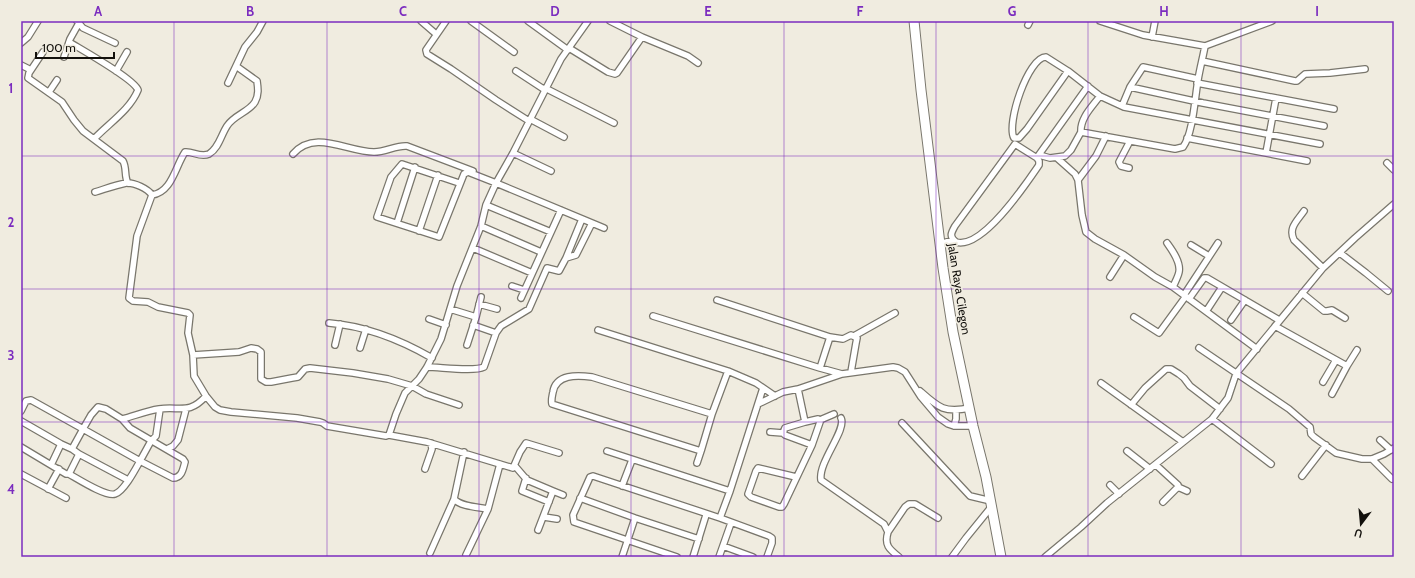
<svg xmlns="http://www.w3.org/2000/svg" width="1415" height="578" font-family="Cabin,sans-serif">
<style>
.lines{fill:none;stroke-linecap:round;stroke-linejoin:round}
.minor-casing{stroke:#79766c;stroke-width:8}
.trunk-casing{stroke:#79766c;stroke-width:11}
.minor{stroke:#fff;stroke-width:5.5}
.trunk{stroke:#fff;stroke-width:9}
.grid{fill:none;stroke:#7b2cbf;stroke-width:1;stroke-opacity:0.55}
.labels{text-anchor:middle;stroke-width:3.5;stroke-linejoin:round;paint-order:stroke}
.street-label{font-size:12px;fill:#12100c;stroke:#f0ece0}
.neatline{fill:none;stroke:#7b2cbf;stroke-width:1.5}
.grid-label{font-size:13px;text-anchor:middle;font-weight:bold;fill:#7b2cbf}
</style>
<rect width="100%" height="100%" fill="#f0ece0"/>
<g class="lines">
<g class="minor-casing">
<path id="minor" d="M77,21L83,28L115,43
M421,21L436,34
M446,21L426,50L427,54L451,69L496,100L529,121
M471,21L514,52
M528,21L568,50
M1100,21L1143,35L1205,46L1272,21
M1028,25L1030,21
M642,37L688,56L698,63
M1152,37L1155,21
M69,42C82,50 134,79 138,90C130,110 108,124 94,139
M21,43L28,37L38,21
M569,48L608,72L615,74L617,73L642,37L610,21
M43,52L29,73L28,78L62,102L74,120L83,131L123,161C127,168 124,177 128,183
M64,57L70,39L79,23
M1202,61L1295,81H1297L1305,74L1330,73L1365,69
M21,65L31,70
M116,71L127,52
M516,71L545,90
M1068,71L1027,129L1019,138H1014C1006,124 1028,57 1046,57L1068,71L1100,96L1124,107L1320,144
M228,83L245,47L257,32L263,21
M1197,83L1334,109
M1130,87L1143,67L1198,79
M545,88L614,123
M49,92L57,80
M1122,106L1130,87L1203,103L1324,126
M530,119L564,137
M1081,132C1080,118 1092,107 1100,96
M1106,136L1096,156L1078,180L1082,215L1086,232L1095,239L1124,255L1155,277L1173,287L1257,349
M1187,138L1307,161
M1015,144L1037,158L1039,161V165C1026,184 982,250 956,242C949,237 951,233 955,226Z
M513,153L551,171
M1266,153L1276,98
M293,154C315,129 347,152 374,152C386,152 396,145 407,146L473,171
M1039,155L1050,158L1065,156L1071,150L1081,132L1175,149L1183,147C1193,134 1195,97 1198,80C1200,68 1203,57 1205,46
M1038,156L1088,86
M1057,158L1075,174L1078,180
M1387,163L1394,170
M1129,168L1121,166L1119,162L1130,141
M459,183L402,164L391,177L377,217L439,237L464,174L468,172L496,183L604,228
M95,192C105,189 116,185 126,183C134,182 148,189 152,195
M152,195L137,236L129,298L133,301L148,302L158,307L188,313L190,315L188,333L193,355L194,376L206,396L215,407L220,410L231,412L297,418L320,422L323,423L327,426L386,436L389,435L427,442L513,468L520,452L526,443L559,453
M152,195C172,192 175,167 185,152C193,151 200,158 209,154C219,148 221,135 227,126C234,115 249,112 255,102C259,95 258,88 257,81L236,66
M486,205L551,232
M1304,211C1297,221 1288,228 1294,240L1323,268
M397,223L415,167
M481,226L541,252
M419,231L438,175
M1167,243C1172,250 1181,262 1179,272C1178,277 1175,282 1173,287
M940,244L953,240
M1191,245L1209,256
M473,248L532,273
M1340,253L1366,273L1388,291
M566,258L582,219
M1110,277L1124,255
M512,286L524,290
M1302,293L1324,311H1327L1332,310L1345,318
M1184,295L1218,243
M521,298L561,210
M1189,299L1204,278H1207L1279,320
M717,300L830,337L843,339L851,335L857,338L856,343L851,372
M479,304L497,309
M450,309L476,317L467,345
M1207,310L1222,287
M653,316L820,368L830,337
M476,317L481,297
M1134,317L1159,333L1186,296
M429,319L446,325
M1231,320L1245,300
M329,323C366,326 399,339 432,358
M473,325L496,333
M1275,326L1347,366L1332,394
M598,330L728,371L756,383L775,396
M854,336L895,313
M335,345L340,324
M360,348L366,329
M1199,348L1289,409L1310,427L1311,434L1314,437L1336,453L1362,459H1372L1384,454L1394,448
M193,355L239,352L251,348L257,349L261,352V379L266,382H271L292,378L298,377L305,369L310,368L353,373L388,379L412,386L426,394L459,405
M1347,366L1357,350
M427,367C440,367 474,372 484,367L496,333L501,326L529,309L547,268L559,271L566,258L576,255L592,223
M820,368L842,374
M1323,382L1336,360
M1101,383L1183,442
M763,388L730,491L720,518L769,536L772,538V543L767,557
M920,391C939,408 944,413 970,408
M758,404L783,392L798,389L842,374L893,367L898,368L905,372L921,397L938,417L948,424L954,426H973
M1131,405L1145,388L1166,369H1171L1179,374L1184,378L1190,386L1220,409
M21,411L26,401L31,400L83,429L91,415L98,407L106,409L122,419C134,416 146,411 159,409C180,406 189,415 206,396
M712,414L592,377C577,375 556,374 553,392C552,397 551,400 552,404L701,451L712,414L728,371
M841,418C847,430 818,462 821,480L884,524L888,532C884,545 889,549 899,557
M1212,419L1271,464
M820,420L834,414
M21,421L61,444L72,449L79,454
M805,422L785,428L783,433L785,435L812,445
M902,423L970,496L991,501
M954,426L956,419V410
M770,432L783,433
M389,435L396,414L405,393L419,379L427,367L441,339L457,286L481,226L486,205L496,183L513,153L561,59L588,21
M1380,440L1391,450
M21,447L66,474H69L79,454L128,480
M72,449L83,429L140,461L151,441L156,436L160,409
M167,449L173,446L178,440L186,409
M607,451L730,491
M1127,451L1150,469
M464,452L454,499C461,507 478,507 488,509
M1372,459L1392,479
M697,463L701,451
M51,465L61,444
M1156,465L1178,485V487L1163,502
M515,466L527,480L553,491L538,530
M425,469L432,449L431,443
M21,474L66,498
M69,474C78,479 106,497 115,494C124,491 135,470 140,461L173,478C182,478 183,469 185,462L183,459L130,428L122,419
M1302,476L1326,445
M796,477L758,468L756,471L748,494L751,497L779,507H782L784,504L812,445L820,422L818,419L805,422L798,389
M526,478L522,491L549,502
M1110,485L1119,494
M622,486L632,460
M1178,487L1187,491
M48,489L59,469
M553,491L563,495
M580,498L635,518L699,539
M544,517L557,519
M888,532L905,507L909,504H915L938,518
M723,546L753,557
M430,553L454,499
M466,555L488,509L500,464
M622,557L635,518
M677,557L574,522L573,515L590,477L593,476L720,518
M693,557L706,515
M719,557L731,523
M952,557L966,538L992,506
M1045,557L1081,527L1107,503L1212,419L1228,398L1236,374L1239,370L1323,268L1355,238L1394,204"/>
</g>
<g class="trunk-casing">
<path id="trunk" d="M914,21L921,90L943,268L953,332L973,426L986,477L1001,557"/>
</g>
<use href="#minor" class="minor"/>
<use href="#trunk" class="trunk"/>
</g>
<path class="grid" d="M174,21V557M327,21V557M479,21V557M631,21V557M784,21V557M936,21V557M1088,21V557M1241,21V557M21,156H1394M21,289H1394M21,422H1394"/>
<g class="labels">
<g class="street-label">
<text transform="translate(959 289) rotate(81)" y="4">Jalan Raya Cilegon</text>
</g>
</g>
<rect width="1415" height="578" fill="none" stroke="#f0ece0" stroke-width="44"/>
<g transform="translate(1361 524) rotate(196)" stroke="#f0ece0" stroke-width="3" paint-order="stroke">
<path d="M0-3L7 15L0 10L-7 15Z" fill="#12100c"/>
<text y="-6" font-size="11" font-weight="bold" text-anchor="middle" fill="#12100c">U</text>
</g>
<path d="M36 52v6h78v-6" fill="none" stroke="#12100c" stroke-width="2"/>
<text x="42" y="52" font-size="12" fill="#12100c" stroke="#f0ece0" stroke-width="3" paint-order="stroke">100 m</text>
<rect x="22" y="22" width="1371" height="534" class="neatline"/>
<g class="grid-label">
<text x="98" y="16">A</text>
<text x="250" y="16">B</text>
<text x="403" y="16">C</text>
<text x="555" y="16">D</text>
<text x="708" y="16">E</text>
<text x="860" y="16">F</text>
<text x="1012" y="16">G</text>
<text x="1164" y="16">H</text>
<text x="1317" y="16">I</text>
<text x="11" y="93">1</text>
<text x="11" y="227">2</text>
<text x="11" y="360">3</text>
<text x="11" y="494">4</text>
</g>
</svg>
